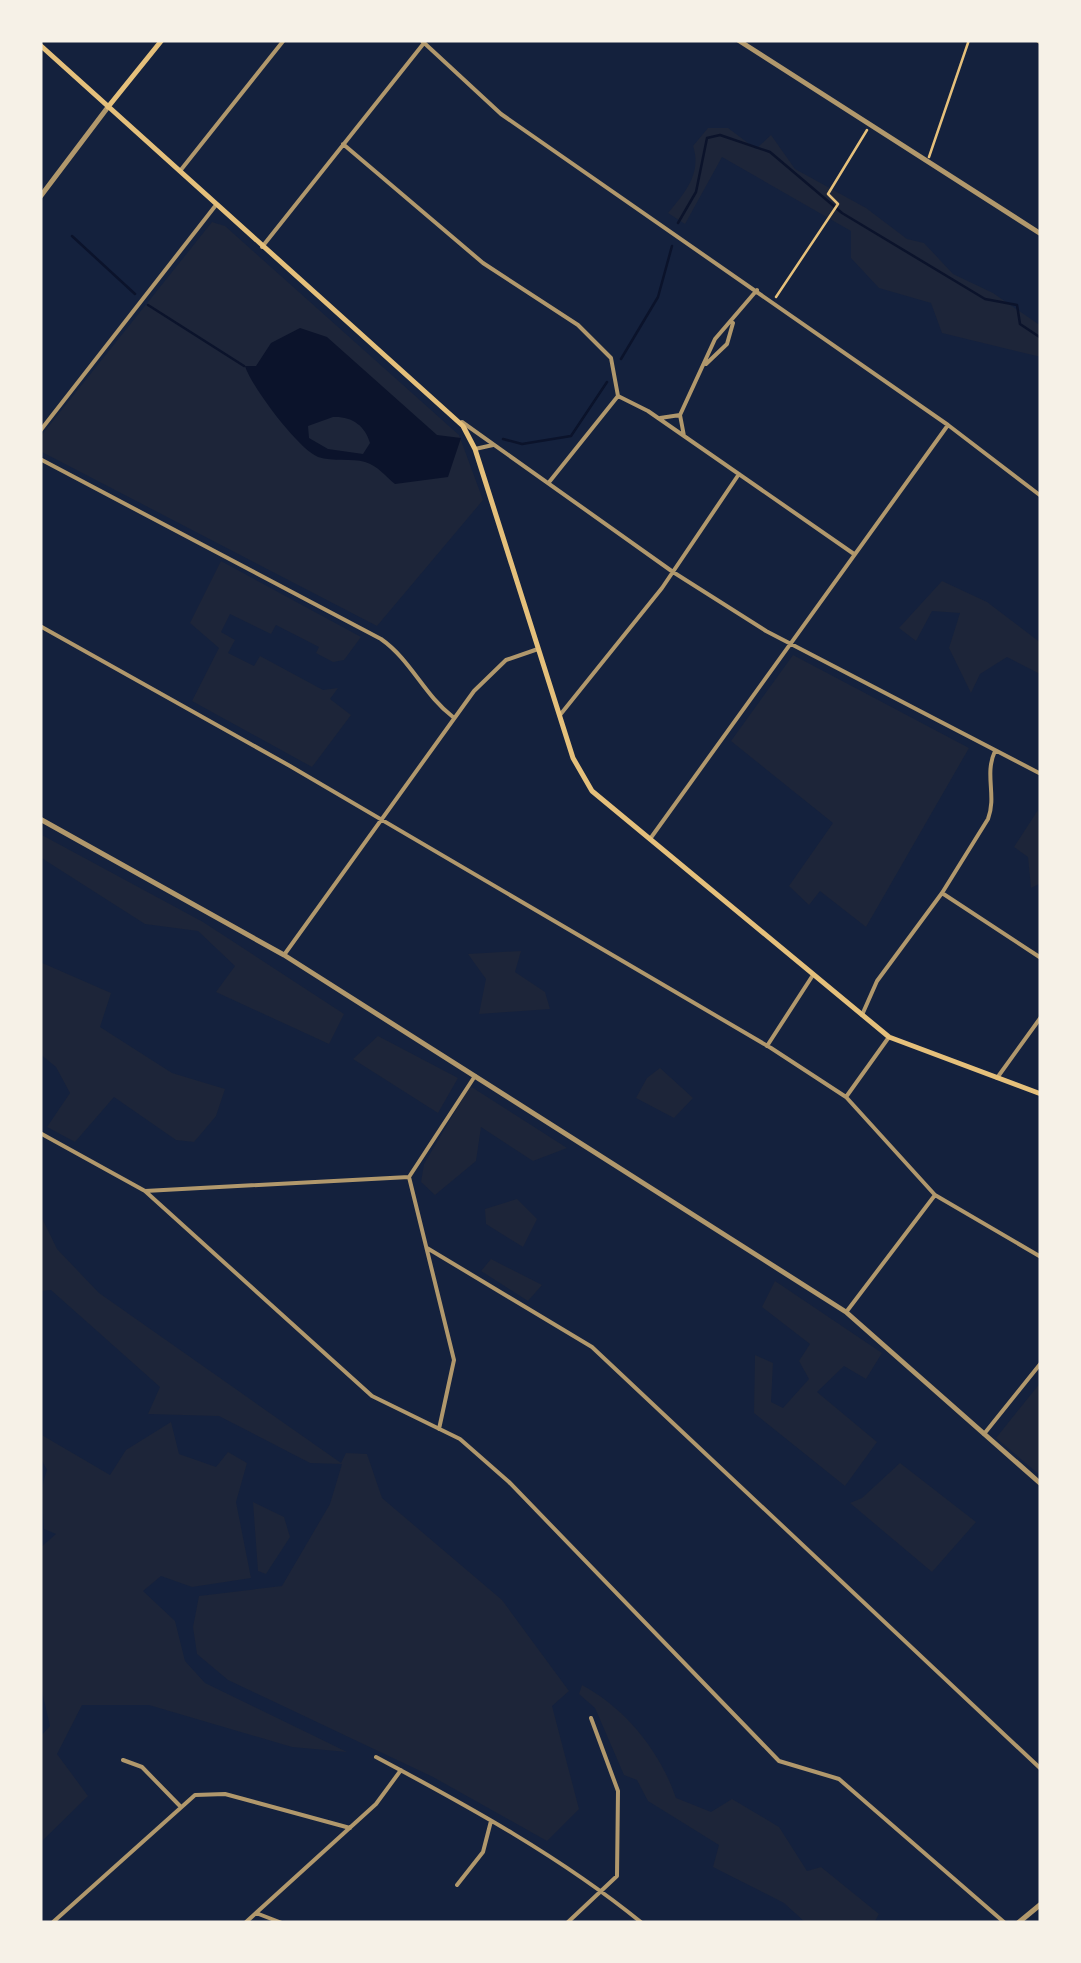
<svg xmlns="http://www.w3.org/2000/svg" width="1081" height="1963" font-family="'Exo 2',sans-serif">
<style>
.green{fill:#1d2539}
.water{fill:#0b132b;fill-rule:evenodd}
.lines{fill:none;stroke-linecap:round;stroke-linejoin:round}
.stream{stroke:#0b132b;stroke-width:2.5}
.path{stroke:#e5c07b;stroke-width:2.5}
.minor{stroke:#b1986c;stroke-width:4}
.tertiary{stroke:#b1986c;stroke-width:5}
.secondary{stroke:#e5c07b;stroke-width:5}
</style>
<rect width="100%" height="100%" fill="#14213d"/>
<path class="green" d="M708,128H728L756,149L771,135L795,169L866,208L907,239L924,243L953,274L993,293L1041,326V357L942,333L931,303L879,288L851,258V231L722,157L685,224L668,213C685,193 702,173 693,146Z
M212,222L225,226L459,435L483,500L377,626L40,451V437Z
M221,561L361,637L344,660L333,662L316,653L319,647L276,625L271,634L230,614L221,632L235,640L228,653L254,666L260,656L323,690L338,688L330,699L351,715L312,767L192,701L219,648L190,623Z
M942,581L987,602L1041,643L1040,674L1007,657L980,674L971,693L949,648L960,613L932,611L916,641L899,628Z
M793,655L969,748L866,927L820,891L809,905L789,886L833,823L731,741Z
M1038,810L1041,883L1031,888L1028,857L1014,847Z
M40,834L203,922L344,1014L329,1044L216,992L235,966L198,931L145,924L40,857Z
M521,951L515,972L545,992L550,1009L479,1014L486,979L468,954Z
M40,962L111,993L100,1027L172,1073L225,1089L216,1116L194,1142L176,1140L114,1097L75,1142L47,1127L70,1093L56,1067L40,1054Z
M378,1036L458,1078L438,1113L353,1059Z
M660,1068L693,1098L674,1118L636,1098L647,1078Z
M470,1086L567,1148L533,1161L481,1127L476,1161L435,1195L421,1182L424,1164Z
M517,1199L537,1219L523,1247L486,1224L485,1209Z
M40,1214L57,1249L99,1293L341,1463L346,1453L367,1454L382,1498L502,1600L569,1691L552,1706L579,1809L547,1841L433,1777L228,1680L197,1654L193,1627L199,1596L282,1586L330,1504L342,1464L310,1463L219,1416L148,1414L160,1387L51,1290L40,1291Z
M491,1259L542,1285L528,1301L481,1271Z
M775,1281L882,1353L866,1379L844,1366L817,1392L877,1442L845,1486L754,1413L755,1355L773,1363L771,1402L783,1408L809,1379L799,1361L810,1344L762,1307Z
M1041,1382V1476L996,1438Z
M171,1422L179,1454L216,1467L228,1452L247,1463L236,1502L251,1578L192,1587L161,1576L143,1591L175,1621L185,1661L205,1683L347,1752L292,1747L149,1705H82L57,1754L88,1796L40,1843V1737L50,1726L40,1683V1548L56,1534L44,1529C43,1505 39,1492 47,1470L40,1457V1434L110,1475L126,1450Z
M900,1463L976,1522L932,1572L850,1503L862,1498Z
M253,1502L284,1517L290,1537L266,1574L258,1571Z
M582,1685C625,1708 660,1751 676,1798L711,1812L732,1799L779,1827L807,1871L821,1867L879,1914L874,1923H806L784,1903L713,1867L719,1845L648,1801L637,1780L624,1775L595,1708L579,1694Z"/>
<path class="water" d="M300,328L327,337L437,435L461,438L448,477L395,484C385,476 378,466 365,462C352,458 333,462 318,457C298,449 251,386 245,366H256L271,343ZM333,417C351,416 365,425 370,443L363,454L328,449L309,438L308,426Z"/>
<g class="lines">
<path class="stream" d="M678,223L696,192L707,138L720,135L770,152L842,213L985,299L1017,305L1020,324L1041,338
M72,236L135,294
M148,305L244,366
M621,359L658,297L672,246
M503,439L522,444L571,436L607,382"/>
<path class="path" d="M929,157L969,40
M776,297L838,204L828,194L867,130"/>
<path class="minor" d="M421,40L501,114L948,425L1041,496
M1037,40L1041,43
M343,144L483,263L578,325L611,358L618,396
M180,171L284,40
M262,247L424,43
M706,364L727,344L733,323
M618,396L648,411L854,554
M660,418L680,415
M462,422L673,572L766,631L1041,774
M40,431L216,205
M684,436L680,415L715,339L757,290
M475,449L493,445
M40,459L381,639C411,660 424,695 453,717
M550,481L618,396
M40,626L290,766L771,1048L846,1097L935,1195L1041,1257
M560,715L662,588L739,474
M650,839L948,425
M942,893L1041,958
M284,955L474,691L506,660L538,649
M862,1015L877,981L942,893L988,819C997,795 984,775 995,751
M767,1046L813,975
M997,1078L1041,1017
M846,1097L889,1037
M40,1133L145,1191L372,1396L460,1439L509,1482L779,1761L839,1779L1005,1923
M409,1177L454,1360L439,1429
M145,1191L409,1177L475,1076
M427,1248L592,1347L1041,1769
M847,1311L935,1195
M984,1434L1041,1363
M376,1757C468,1806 561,1857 642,1923
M123,1760L142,1767L180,1806
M457,1885L483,1852L491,1821
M256,1913L282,1923
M52,1923L195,1795L225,1794L350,1828
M245,1923L376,1804L401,1770
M567,1923L617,1876L618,1791L591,1718"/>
<path class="tertiary" d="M738,40L1041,234
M40,197L108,107
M40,819L284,955L846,1312L1041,1484
M1018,1923L1041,1904"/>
<path class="secondary" d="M40,45L463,426L475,449L573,758L592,791L889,1037L1041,1094
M108,107L162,40"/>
</g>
<rect width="1081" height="1963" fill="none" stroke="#f6f1e7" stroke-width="85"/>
</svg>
